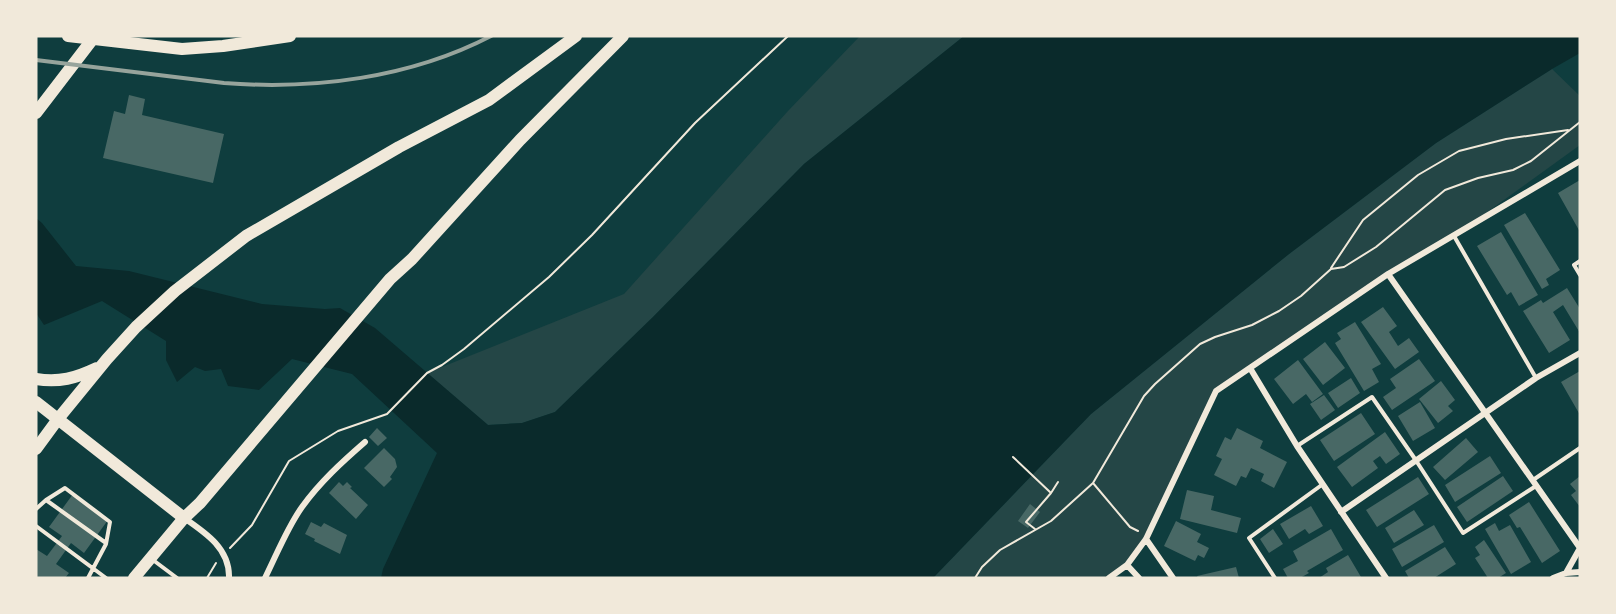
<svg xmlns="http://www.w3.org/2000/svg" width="1616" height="614" font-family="Quicksand,sans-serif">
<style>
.green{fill:#244646}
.water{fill:#0a2a2b}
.building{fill:#486865}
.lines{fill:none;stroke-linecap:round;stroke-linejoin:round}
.path{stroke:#f1e9da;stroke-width:2}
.service{stroke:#f1e9da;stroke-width:4}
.minor{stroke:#f1e9da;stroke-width:6}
.secondary{stroke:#f1e9da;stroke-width:12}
.primary{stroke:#f1e9da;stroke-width:12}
.rail{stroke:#97a49c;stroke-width:4}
</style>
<rect width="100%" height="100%" fill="#0f3d3e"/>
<path class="green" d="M860,36H964L804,164L653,317L555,412L522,423L488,425L427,373L624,294L788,111Z
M1552,69L1580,96V145L1454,236L1388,274L1216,391L1136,554L1109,578H933L1091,414L1289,254L1436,143Z"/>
<path class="water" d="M964,36H1580V53L1552,69L1436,143L1289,254L1091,414L933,578H381L383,569L437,453L352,374L292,359L259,390L228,386L221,369L205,371L195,367L177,382L166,360V341L102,301L44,325L36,313V218L42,223L76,266L129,271L262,304L325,309L340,308L375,328L488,425L522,423L555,412L653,317L804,164Z"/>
<path class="building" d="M129,95L145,99L142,115L224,134L213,183L103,158L114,111L125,114Z
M1580,180V232L1558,193Z
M1525,213L1560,270L1546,279L1549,285L1542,289L1504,225Z
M1501,232L1538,295L1519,306L1511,292L1507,295L1477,246Z
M1567,288L1580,309V333L1563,305L1553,312L1570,340L1549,353L1523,311L1541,300L1543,303Z
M1383,307L1397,326L1389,332L1398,346L1409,338L1419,352L1395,369L1361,322Z
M1355,322L1381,364L1372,369L1379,382L1364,391L1335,343L1341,339L1337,333Z
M1325,342L1345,368L1323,385L1303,359Z
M1419,359L1435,381L1392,410L1383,397L1396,388L1390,379Z
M1298,360L1323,394L1312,402L1306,394L1293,404L1274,379Z
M1580,371V415L1561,382Z
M1351,378L1360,393L1338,408L1328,393Z
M1441,381L1455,400L1448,406L1453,411L1438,423L1419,399Z
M1324,395L1335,410L1321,420L1310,404Z
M1420,402L1435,428L1413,441L1398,416Z
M1361,413L1375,434L1334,461L1320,440Z
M377,428L387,438L378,446L369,437Z
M1237,428L1263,441L1260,448L1287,462L1274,488L1261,481L1264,474L1251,468L1246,478L1241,476L1236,486L1214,475L1222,459L1216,456L1225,437L1231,440Z
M1385,432L1400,454L1386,464L1380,456L1373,461L1378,468L1352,487L1337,467Z
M1466,438L1478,452L1445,480L1433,467Z
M384,448L395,459L397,467L390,477L392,479L384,487L364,468Z
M1490,456L1501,473L1455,502L1445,485Z
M1503,476L1513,491L1467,522L1457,507Z
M1580,476V507L1571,495L1576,491L1570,484Z
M1418,477L1429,494L1377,527L1366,510Z
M339,482L343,486L347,482L352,487L350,488L368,505L356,519L329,493Z
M1187,490L1214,496L1211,510L1241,518L1237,533L1180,519Z
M73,494L108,520L84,553L71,543L56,564L69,573L65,578H38L36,577V549L47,556L62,536L49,527Z
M1529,502L1560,551L1542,563L1520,527L1517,528L1509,515Z
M1030,504L1040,512L1028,528L1018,521Z
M1311,506L1323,526L1309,534L1305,529L1289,539L1280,524Z
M1414,510L1424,525L1394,543L1385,528Z
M1176,521L1201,534L1197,542L1209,548L1204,558L1198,555L1195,561L1164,546Z
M311,522L321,527L324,523L347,535L340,554L314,541L315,539L305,534Z
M1495,523L1499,531L1510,525L1531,562L1511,574L1485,529Z
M1434,525L1444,542L1402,567L1392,549Z
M1273,529L1283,544L1269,553L1260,539Z
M1331,529L1343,550L1307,571L1309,573L1300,578H1288L1283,569L1298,561L1293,551Z
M1484,540L1506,573L1498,578H1488L1475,558L1480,555L1475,547Z
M1445,547L1456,564L1434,578H1409L1405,571Z
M1348,555L1361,577L1319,578L1328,572L1326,568Z
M1236,567L1239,578H1198L1197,576Z"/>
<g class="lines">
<path class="path" d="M1331,268L1363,220L1418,175L1459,151L1506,139L1568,130
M1013,457L1051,493
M1093,483L1130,527L1138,531
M1035,529L1026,522L1051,493L1058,482
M230,548L252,525L289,461L338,431L387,414L427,373L442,365L464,349L549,277L592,235L695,123L788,36
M207,578L216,563
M975,578L982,567L1000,550L1051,521L1093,483L1144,396L1155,384L1200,344L1215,337L1252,325L1279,311L1301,296L1331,269L1344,267L1376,247L1445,190L1478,178L1513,170L1531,161L1580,122"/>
<path class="service" d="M1454,236L1536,378
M1580,261L1574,265L1580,275
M1297,446L1372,397L1415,459L1463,533L1536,486
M1533,480L1580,448
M46,500L106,543
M36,509L46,500L65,488L110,522L106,544L88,578
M36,526L106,578
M153,560L177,578
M1275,578L1249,538L1323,484"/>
<path class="minor" d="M1388,274L1580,548
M1250,368L1297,446L1386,578
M1341,512L1536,378L1580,353
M184,518C206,533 230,549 229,578
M1146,539L1173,578
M1127,565L1139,578
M1566,573L1580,548
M265,578C277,554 287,528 302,507C320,482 342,462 365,442
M1109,578L1127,565L1146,539L1216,391L1388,274L1580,161
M1553,578L1566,573L1580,572"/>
<path class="secondary" d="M36,113L95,36
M36,449L58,419
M134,578L184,518"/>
<path class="primary" d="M68,36L182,49L223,46L290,36
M36,379C59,383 76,378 97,368
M36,402L184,518L200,503L390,279L412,259L520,140L623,36
M58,419L107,359L136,327L175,291L246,236L399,147L489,100L576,36"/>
<path class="rail" d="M36,60L224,83C314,90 410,78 491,36"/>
</g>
<rect width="1616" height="614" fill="none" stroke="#f1e9da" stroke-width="75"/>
</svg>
